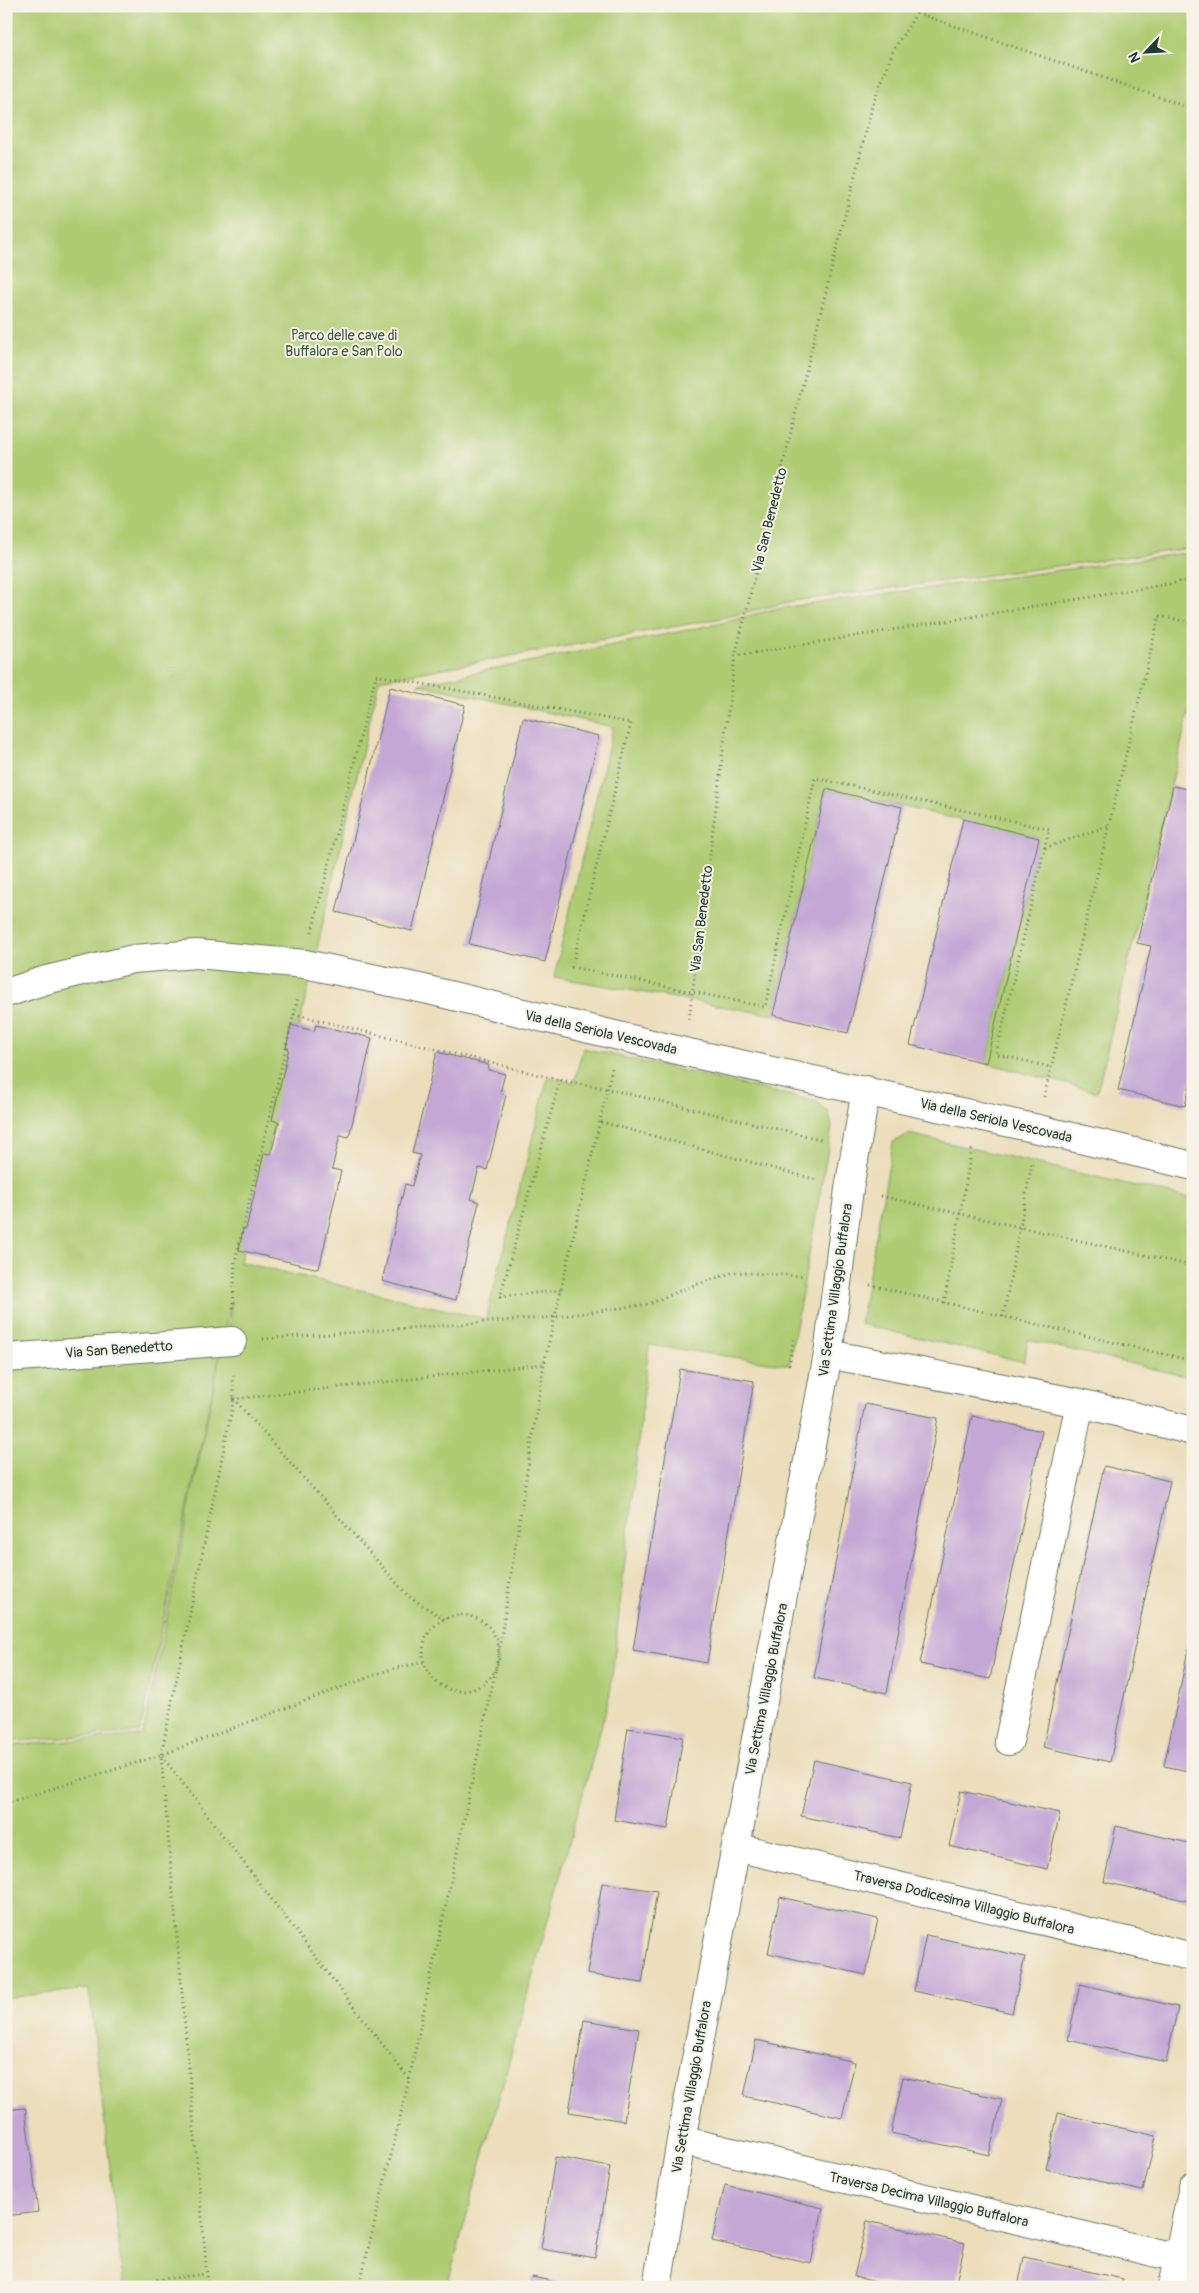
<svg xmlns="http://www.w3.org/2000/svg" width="1199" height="2293" font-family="Pangolin,sans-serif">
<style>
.green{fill:#afcc73;stroke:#678454}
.building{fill:#c3a7d5}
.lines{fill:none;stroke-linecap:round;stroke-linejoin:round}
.minor-casing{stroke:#677563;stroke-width:30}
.path{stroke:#677563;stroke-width:3;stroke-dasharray:1 4;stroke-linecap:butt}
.minor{stroke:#fff;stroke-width:28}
.labels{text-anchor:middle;stroke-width:4;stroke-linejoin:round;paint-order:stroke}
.park-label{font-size:14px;fill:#3c5a41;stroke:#f7f3e8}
.street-label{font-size:14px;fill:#1f3d34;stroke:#f7f3e8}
</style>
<rect width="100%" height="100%" fill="#f7f3e8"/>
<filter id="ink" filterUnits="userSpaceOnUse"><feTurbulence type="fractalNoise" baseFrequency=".02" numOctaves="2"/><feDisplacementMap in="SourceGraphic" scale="10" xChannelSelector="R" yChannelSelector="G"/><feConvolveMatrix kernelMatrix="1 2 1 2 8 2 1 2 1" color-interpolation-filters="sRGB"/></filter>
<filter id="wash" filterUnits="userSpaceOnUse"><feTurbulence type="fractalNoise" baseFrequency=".0096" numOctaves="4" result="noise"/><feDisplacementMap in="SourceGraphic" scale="20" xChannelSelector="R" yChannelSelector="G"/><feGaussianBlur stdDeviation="1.12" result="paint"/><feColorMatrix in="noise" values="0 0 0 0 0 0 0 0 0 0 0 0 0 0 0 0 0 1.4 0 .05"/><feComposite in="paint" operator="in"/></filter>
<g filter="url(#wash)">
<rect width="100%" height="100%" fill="#ecdebb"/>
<path class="green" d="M6,6H1193V548L793,601L722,618L379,680L306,997L240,1262L486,1319L548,1077L574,1083L583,1048L818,1102L829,1113L832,1127L789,1365L649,1345L610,1695L447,2287H124L89,1989L6,1998V1746L143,1735L219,1360L229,1329L231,1302L140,1732L6,1742Z
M1193,552V695L1097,1092L986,1063L1039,838L826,789L773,1015L554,977L613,727L418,684L722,623L774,609Z
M909,1134L1193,1199V1378L1028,1340L1024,1362L860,1324L893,1142Z"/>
<g id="blocks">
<path class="building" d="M390,687L465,705L412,931L336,912Z
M523,718L599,736L545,962L469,944Z
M1193,770V1072L1185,1106L1118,1090L1151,946L1137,943L1173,786L1188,789Z
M826,789L902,807L848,1033L773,1015Z
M963,819L1039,838L986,1063L910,1045Z
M291,1025L314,1031L316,1025L372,1038L349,1137L340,1135L332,1169L341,1171L319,1269L239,1250L243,1229H246L264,1153L271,1154L279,1122L272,1120L289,1048H286Z
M437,1052L489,1065L488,1070L505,1074L500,1093L506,1095L487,1170L479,1168L471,1199L479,1202L456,1300L382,1281L405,1184L412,1186L420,1155L412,1153Z
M680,1369L754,1381L707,1663L633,1650Z
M865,1404L938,1418L887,1693L814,1678Z
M972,1416L1042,1431L990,1679L920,1664Z
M1104,1466L1170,1481L1110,1762L1043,1747Z
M1192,1631H1193V1772L1164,1766Z
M628,1728L683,1737L668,1829L614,1820Z
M814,1760L912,1782L900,1838L801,1816Z
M961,1791L1060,1813L1047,1869L949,1846Z
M1116,1826L1193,1844V1902L1104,1882Z
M602,1883L657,1891L642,1983L587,1974Z
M780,1897L878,1919L866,1975L768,1953Z
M926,1935L1025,1957L1012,2013L914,1991Z
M1080,1984L1178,2007L1166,2062L1068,2040Z
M584,2020L639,2029L624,2121L569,2112Z
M756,2040L855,2062L842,2118L744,2096Z
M903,2077L1002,2099L989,2155L891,2133Z
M25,2108L38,2212L6,2216V2110Z
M1058,2113L1156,2136L1143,2191L1046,2169Z
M555,2157L610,2167L595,2258L541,2249Z
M725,2185L823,2208L811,2263L712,2241Z
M867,2221L965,2243L955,2287H899L854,2277Z
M1024,2257L1123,2279L1121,2287H1018Z
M532,2277L576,2286V2287H530Z"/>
</g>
</g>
<g filter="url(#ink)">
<use href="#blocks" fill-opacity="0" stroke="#677563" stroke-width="1"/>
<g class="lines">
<g class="minor-casing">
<path id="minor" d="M6,993L46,980L133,959L196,954L305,964L424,989L685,1052L1038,1129L1193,1166
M828,1354L1080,1403L1193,1431
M6,1358L232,1341
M1009,1741L1080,1403
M736,1847L1193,1957
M681,2140L1178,2258
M657,2287L681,2140L828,1354L849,1189L866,1090
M1172,2287L1193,2187"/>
</g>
<path class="path" d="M917,13L1193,109
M735,656L1193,580
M1045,848L1108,826
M312,932L376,675L631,723L572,967L765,1007L815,778L1049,829L996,1054L1050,1067
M294,1014L560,1080L608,1089L824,1140
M689,1019L735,656L873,103L894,49L921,6
M560,1080L500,1297L562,1290
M1044,1097L1159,616L1193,623
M601,1122L817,1180
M881,1196L1193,1266
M870,1285L1193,1361
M944,1303L972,1148
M233,1308L235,1261L298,997
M1003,1317L1032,1163
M263,1339L555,1317L649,1304L689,1287L734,1272L804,1276
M789,1365L794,1336
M423 1653a38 38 0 1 1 76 0a38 38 0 1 1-76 0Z
M444,1619L408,1596L234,1399L544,1364L612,1068
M162,1756L409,2079
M6,1803L161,1755L388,1670L424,1662
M97,2287L206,2274
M208,2287L161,1755L234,1399L233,1374
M359,2287L409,2080L497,1663L544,1364"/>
<use href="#minor" class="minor"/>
</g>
</g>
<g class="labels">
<g class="park-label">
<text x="344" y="340">Parco delle cave di<tspan x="344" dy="16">Buffalora e San Polo</tspan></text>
</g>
<g class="street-label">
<text transform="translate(769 520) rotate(-76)" y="5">Via San Benedetto</text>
<text transform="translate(701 919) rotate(-83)" y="5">Via San Benedetto</text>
<text transform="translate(601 1032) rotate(13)" y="5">Via della Seriola Vescovada</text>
<text transform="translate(996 1120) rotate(13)" y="5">Via della Seriola Vescovada</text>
<text transform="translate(835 1290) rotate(-82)" y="5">Via Settima Villaggio Buffalora</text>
<text transform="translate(119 1349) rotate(-4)" y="5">Via San Benedetto</text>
<text transform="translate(766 1689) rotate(-79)" y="5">Via Settima Villaggio Buffalora</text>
<text transform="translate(964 1902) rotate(14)" y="5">Traversa Dodicesima Villaggio Buffalora</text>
<text transform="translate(691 2087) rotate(-80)" y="5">Via Settima Villaggio Buffalora</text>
<text transform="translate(929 2199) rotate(13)" y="5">Traversa Decima Villaggio Buffalora</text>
</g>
</g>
<rect width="1199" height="2293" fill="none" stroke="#f7f3e8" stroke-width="25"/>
<g transform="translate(1146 52) rotate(245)" stroke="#f7f3e8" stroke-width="4" paint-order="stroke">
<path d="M0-4L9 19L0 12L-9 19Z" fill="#1f3d34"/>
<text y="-8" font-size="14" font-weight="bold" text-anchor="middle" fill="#1f3d34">N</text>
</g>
</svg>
